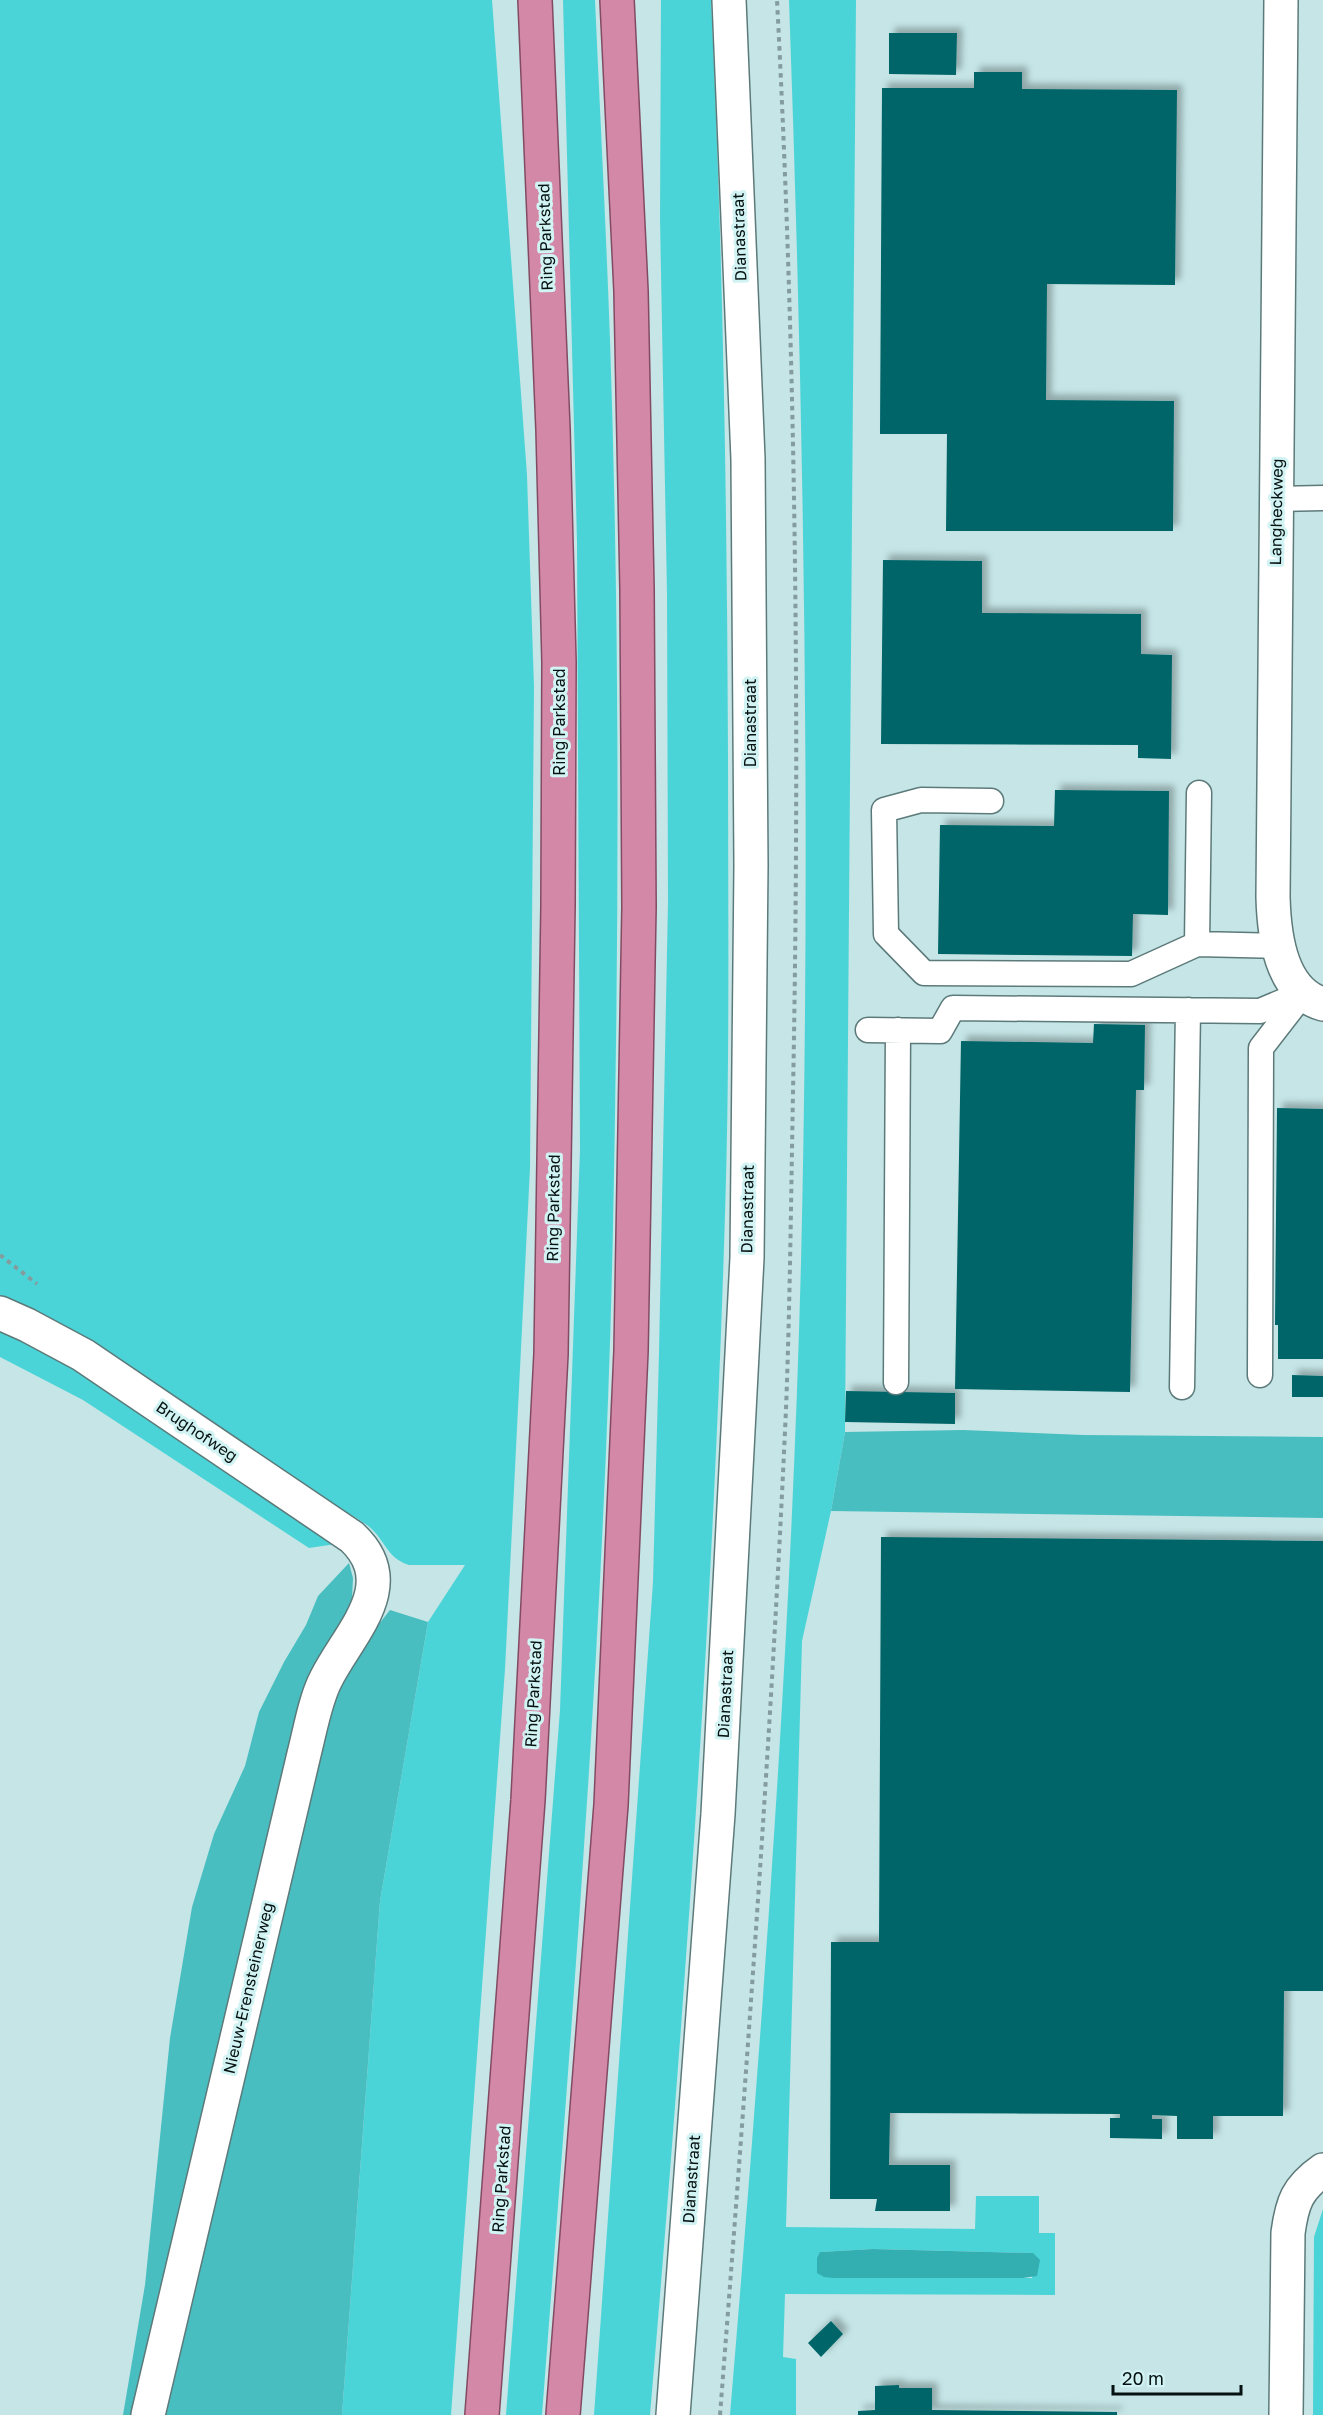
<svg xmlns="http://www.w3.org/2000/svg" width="1323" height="2415" font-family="'Golos Text',sans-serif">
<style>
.green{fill:#4bd4d7;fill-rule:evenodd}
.forest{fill:#48bec1}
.water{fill:#33aeb1}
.building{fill:#026567;filter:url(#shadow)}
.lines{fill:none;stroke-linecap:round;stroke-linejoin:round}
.service-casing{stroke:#5d7a7a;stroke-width:27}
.minor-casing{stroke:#5d7a7a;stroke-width:36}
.trunk-casing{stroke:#834b63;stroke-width:36}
.path{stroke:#849c9d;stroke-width:4;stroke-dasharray:4.5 4.5;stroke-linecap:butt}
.service{stroke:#fff;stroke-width:24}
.minor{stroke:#fff;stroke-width:33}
.trunk{stroke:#d288a6;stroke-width:33}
.labels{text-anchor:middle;stroke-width:6;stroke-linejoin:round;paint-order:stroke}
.street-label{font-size:16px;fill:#061111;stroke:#d2f3f3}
</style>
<defs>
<filter id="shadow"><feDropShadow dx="5.5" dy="-5.5" stdDeviation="3" flood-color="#0004"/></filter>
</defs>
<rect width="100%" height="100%" fill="#c5e5e6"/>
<path class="green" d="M0,0H492L527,475L534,687L530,1168L505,1669L451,2415H342L380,1901L428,1622L465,1565H409C384,1557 385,1536 364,1523C348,1512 330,1504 313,1493C210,1424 115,1345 0,1296Z
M563,0H595C600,113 606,227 610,340C620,635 619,931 613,1227C605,1624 572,2019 542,2415H506L560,1710L580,1150L577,542Z
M661,0H711C723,251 727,502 728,753C728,907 730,1061 725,1215C713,1616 684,2015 650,2415H594L653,1582L659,1353L668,902L667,593L660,219Z
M789,0H856L845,1432L831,1511L802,1641L786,2227L975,2229L976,2196H1039V2233H1055V2295L785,2294L783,2357L796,2359V2415H730C762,2032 791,1648 801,1263C811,842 804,421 789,0ZM873,2249L1033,2253L1032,2278L824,2277L820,2252Z
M0,1328L94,1378L336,1544L309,1548L83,1400L0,1357Z
M1323,2209V2415H1313L1314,2237Z"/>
<path class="forest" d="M963,1430L1083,1435L1323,1437V1518L831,1511L845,1432Z
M349,1563L353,1578L352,1598L138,2415H123L145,2285L170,2038L192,1907L214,1834L245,1766L259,1712L284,1662L306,1625L318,1596Z
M390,1610L428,1622L380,1901L342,2415H161L338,1683L353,1657Z"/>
<path class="water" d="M873,2249L1033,2253L1040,2260L1037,2276L1023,2278H834L824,2277L817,2273V2258L820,2252Z"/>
<path class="building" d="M889,33H957L956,75L889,74Z
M974,72H1022V89L1177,90L1175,285L1047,284L1046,400L1174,401L1173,531H946L947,434H880L882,88H974Z
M883,560L982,561V613L1141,614V654L1172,655L1171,759L1138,758V745L881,744Z
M1055,790L1169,791L1168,915L1133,914L1132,956L938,954L940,825L1054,826Z
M1094,1024L1145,1025L1144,1090H1136L1130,1392L955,1389L961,1041L1093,1043Z
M1277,1108L1323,1109V1359H1278V1325H1275Z
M1292,1375L1323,1376V1397H1292Z
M846,1391L955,1393V1424L845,1422Z
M881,1537L1323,1541V1991H1284L1283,2116H1213V2139H1177V2116L1152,2115V2119H1162V2139L1110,2138V2118H1120V2114L890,2113L889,2165H950V2211H875L877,2199H830L831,1942H879Z
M831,2321L843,2334L821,2357L808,2343Z
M899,2385V2388H932V2410L1117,2412V2415H858V2411L875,2410V2386Z"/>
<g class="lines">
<g class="service-casing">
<path id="service" d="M1276,499L1323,498
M991,801L921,800L884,810L886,934L924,973L1131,974L1197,944L1279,946
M1197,944L1199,793
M868,1030L940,1031L953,1008L1260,1011L1303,993
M1260,1375L1261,1048L1302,995
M896,1382L898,1030
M1182,1387L1188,1010"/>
</g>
<g class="minor-casing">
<path id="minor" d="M1281,0L1273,897C1274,934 1280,992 1323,1004
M0,1313L27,1325L83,1355L352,1537C403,1585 349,1633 326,1679C315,1700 310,1731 304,1754L148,2415
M673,2415L718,1814L747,1258L751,865L748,459L729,0
M1286,2415L1288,2233C1292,2203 1297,2188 1323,2170"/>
</g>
<g class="trunk-casing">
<path id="trunk" d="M482,2415L528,1800L551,1354L558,906L559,662L553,429L535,0
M563,2415L611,1805L631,1351L639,907L637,589L631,291L617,0"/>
</g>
<path class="path" d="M0,1255L37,1284
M720,2415C746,2080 771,1745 786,1409C790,1304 791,1198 793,1093C800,729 796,364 777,0"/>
<use href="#service" class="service"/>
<use href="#minor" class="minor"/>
<use href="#trunk" class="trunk"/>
</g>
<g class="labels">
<g class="street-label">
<text transform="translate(545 237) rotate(-92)" y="6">Ring Parkstad</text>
<text transform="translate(739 237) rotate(-92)" y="6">Dianastraat</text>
<text transform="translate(1276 512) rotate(-89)" y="6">Langheckweg</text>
<text transform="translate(559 722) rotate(-90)" y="6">Ring Parkstad</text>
<text transform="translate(750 723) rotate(-90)" y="6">Dianastraat</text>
<text transform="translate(553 1208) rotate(-89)" y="6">Ring Parkstad</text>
<text transform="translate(747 1209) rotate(-89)" y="6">Dianastraat</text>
<text transform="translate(197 1431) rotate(34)" y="6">Brughofweg</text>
<text transform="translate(533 1694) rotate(-87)" y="6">Ring Parkstad</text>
<text transform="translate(725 1694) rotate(-87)" y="6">Dianastraat</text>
<text transform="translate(248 1988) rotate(-77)" y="6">Nieuw-Erensteinerweg</text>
<text transform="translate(501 2179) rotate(-86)" y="6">Ring Parkstad</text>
<text transform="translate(691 2179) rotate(-86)" y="6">Dianastraat</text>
</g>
</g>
<path d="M1113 2385v9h128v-9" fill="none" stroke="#061111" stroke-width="3"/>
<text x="1122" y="2385" font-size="18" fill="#061111" stroke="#d2f3f3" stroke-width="4.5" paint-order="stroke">20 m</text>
</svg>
